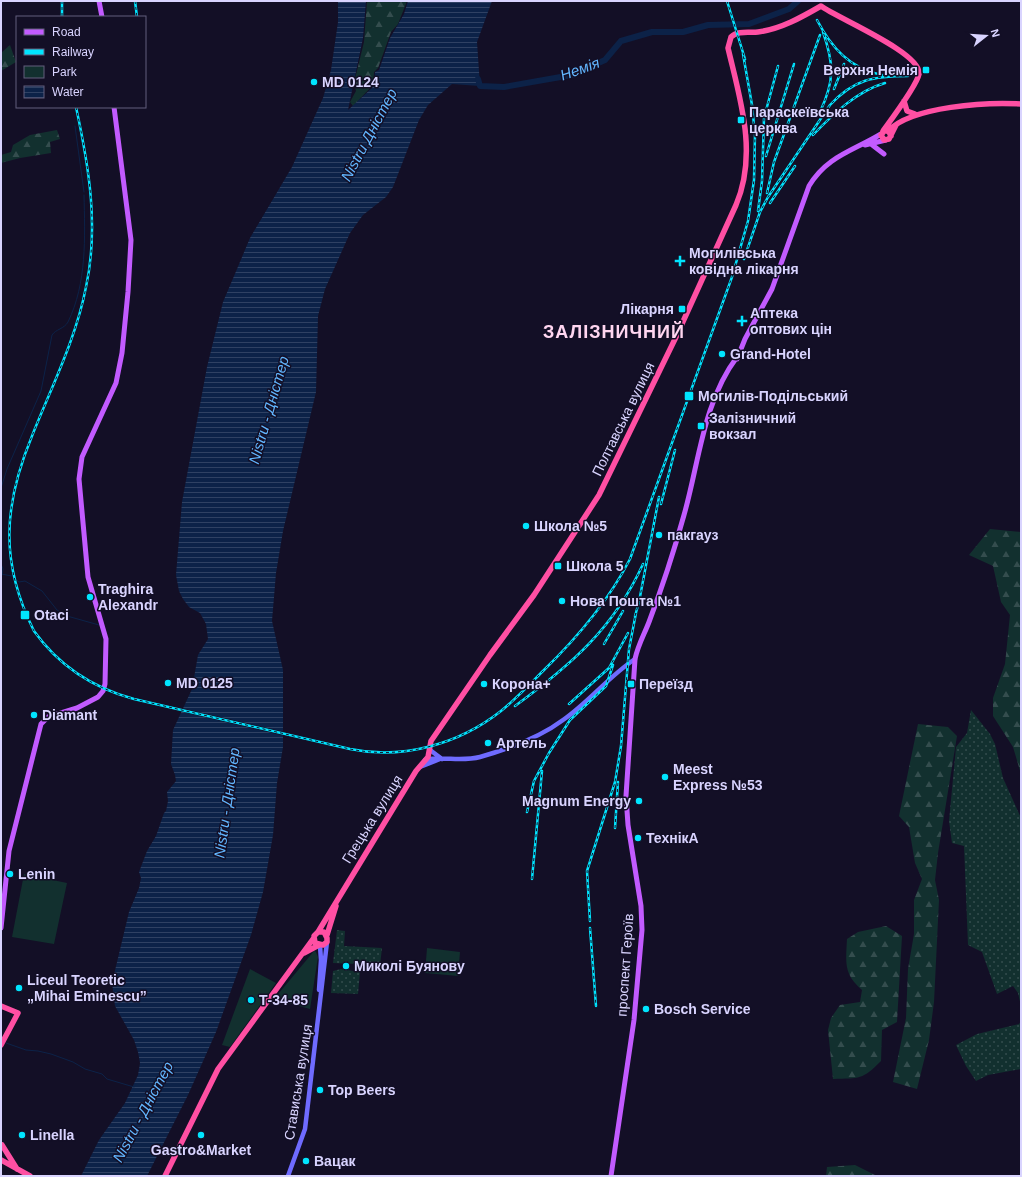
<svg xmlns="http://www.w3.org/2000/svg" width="1022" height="1177" font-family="Helvetica,sans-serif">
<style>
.grass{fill:url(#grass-dots)}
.forest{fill:url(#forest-firs)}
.park{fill:#12302f}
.water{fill:url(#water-rules)}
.pier{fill:#130f26}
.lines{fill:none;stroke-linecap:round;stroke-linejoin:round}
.stream{stroke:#0c2248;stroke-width:1}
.river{stroke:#0c2248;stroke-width:6}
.secondary{stroke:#6f6bff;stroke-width:4.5}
.primary{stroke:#c25bff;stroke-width:5}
.highway{stroke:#ff4fa3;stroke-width:5.5}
.rail-casing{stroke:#00e5ff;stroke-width:2.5}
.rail{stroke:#130f26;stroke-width:1;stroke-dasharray:3;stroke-linecap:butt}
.poi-dot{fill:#00e5ff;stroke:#130f26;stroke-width:1.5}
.labels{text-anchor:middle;stroke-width:3;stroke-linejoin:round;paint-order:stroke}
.poi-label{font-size:14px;font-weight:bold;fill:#d9d4ff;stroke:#130f26;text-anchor:start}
.street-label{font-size:14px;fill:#d9d4ff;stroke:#130f26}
.water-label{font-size:15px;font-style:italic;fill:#62b6ff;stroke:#130f26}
.district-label{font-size:18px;font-weight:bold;letter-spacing:1px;fill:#ffd6f0;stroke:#130f26}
</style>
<defs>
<pattern id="grass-dots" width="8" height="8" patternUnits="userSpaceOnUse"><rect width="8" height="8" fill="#12302f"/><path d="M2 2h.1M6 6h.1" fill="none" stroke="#344d4e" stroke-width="1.8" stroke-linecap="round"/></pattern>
<pattern id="forest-firs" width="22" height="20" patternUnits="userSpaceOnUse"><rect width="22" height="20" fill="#12302f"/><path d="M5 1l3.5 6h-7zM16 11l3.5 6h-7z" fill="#344d4e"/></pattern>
<pattern id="water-rules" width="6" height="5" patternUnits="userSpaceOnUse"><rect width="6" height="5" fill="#0c2248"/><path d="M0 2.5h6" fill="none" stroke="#2f4163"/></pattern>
</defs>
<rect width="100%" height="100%" fill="#130f26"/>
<path class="grass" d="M971,710L990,734L995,744L1003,778L1021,818V1006L1018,993L1013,986L997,994L982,952L968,945L964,846L952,843L949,821L956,747L967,733Z
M337,930L345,931L344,946L382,948L380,965L333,963Z
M341,969L360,972L358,994L331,993L333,971Z
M1021,1021V1069L988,1075L976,1081L966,1066L956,1045L977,1034L1019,1024Z"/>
<path class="forest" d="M367,1H407L398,24L391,32L378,68L374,72L373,85L353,106L350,102L356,91L354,83L364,42Z
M10,45L16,62L1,71V53Z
M57,130L60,139L50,142L51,153L20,158L1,163V155L11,152L13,145L30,135Z
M990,529L1021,532V774L1013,747L993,716V698L1005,664L1010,615L1001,602L993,566L969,555Z
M918,724L948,727L957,736L938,853L935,880L939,900L934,1002L929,1040L917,1089L893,1082L906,1018L908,969L914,934V900L922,879L915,863L909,827L899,816Z
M886,926L902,936L897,1022L882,1030L881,1061C862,1080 860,1078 833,1079L828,1030L831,1018L840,1005L860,1002L862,990C843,974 846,962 847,939L858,932Z
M855,1165L877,1176H826L827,1167Z"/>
<path class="park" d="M24,874L67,883L54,944L12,937Z
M427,948L460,952L458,976L425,973Z
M314,951L316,952L318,957L310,1009L277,1000V997L279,993Z
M250,969L276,983L230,1047L222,1045Z"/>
<path class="water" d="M338,1H366L363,38L348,110L374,86L375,72L379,70L390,38L404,14L408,1H492L477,42L480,86L452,84L428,105L419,120L393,187L386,197L363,215L350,233L325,289L318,316L316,392L283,531L276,573L272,621L283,670V747L277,783L273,835L263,892L251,935L216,1032L188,1095L147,1176H81L99,1140L125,1103L138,1075L140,1063L138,1052L134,1040L115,1006L112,983L129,912L139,888L141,878L139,872L147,851L156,836L164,813L166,811L168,801L167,792L176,781L175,775L171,764L173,730L192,689L198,655L208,639L206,624L200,613L189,607L183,599L179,591L176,575L182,502L207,367L223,302L237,269L250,238L292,167L323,98L331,70L338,22Z"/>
<path class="pier" d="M181,708L285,732V736L179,711Z"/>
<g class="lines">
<path class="stream" d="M75,126L84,192
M1,488L7,469L41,391L52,335C56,329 64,329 68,322C87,283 85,237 84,195
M1,564L3,569L2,575
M1,574L12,576L19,582L25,581L42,591L57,610L67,616L99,625
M6,1043L26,1050L38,1051L51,1054L73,1062L85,1069L102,1074L107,1079L134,1087"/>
<path class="river" d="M478,79L480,86L504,87L572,75L605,60L621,41L652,32H683L708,25L749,24L789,9L798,1"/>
<path class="secondary" d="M430,750L442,759
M425,760C443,756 461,762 480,757C508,749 539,738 563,720C589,702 608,677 635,659
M420,767L440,759
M319,990L321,960L320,946
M288,1176L305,1129L327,942"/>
<path class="primary" d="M99,1L102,17
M871,144L884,154
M865,145L886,140
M737,359L745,339L772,289L809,186C827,156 853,151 881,134
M1,928L9,851L41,724L48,717L77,708L98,697L103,691L105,684L106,639L88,577L79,479L82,457L116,383L122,353L128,292L131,240L114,107
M611,1176L634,1020L642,930L641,906L628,825L626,796L635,659C638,645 644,635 649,622C662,588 674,551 684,515C699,463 703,402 737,357"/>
<path class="highway" d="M904,101L907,111L915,114
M888,131C912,106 987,102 1021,104
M891,136L889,132L885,130L881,135L884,140L889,139L896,125
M318,932H324L327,938V942L323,945L315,943L314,936L318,932L416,771L428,757L431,741L490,655L534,595L599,495L676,337L736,205C758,153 740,99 728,48L731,37C738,30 749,33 758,32C781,29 802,17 821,6C837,18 922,53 919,74C917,85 891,120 883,131
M327,935L336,906
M304,953L319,945
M1,1006L18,1013L1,1045
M2,1145L17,1169
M1,1160L30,1176
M165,1176L218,1069L313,939"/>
<g class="rail-casing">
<path id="rail" d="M62,1V17
M135,1L137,17
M727,1L745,59
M817,20C831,47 850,69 882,75
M834,89L844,64
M76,107C89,167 99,227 86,287C76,339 51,388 32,436C3,506 0,563 34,631C59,666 93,688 134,699L350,749C403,760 459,744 501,711C516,699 529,685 543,671C578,637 608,602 630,559L732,277L748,221L754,180L755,135L752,105L743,54
M820,112C835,80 834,64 823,32
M813,135C833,114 857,91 885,83
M766,156L794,64
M767,193L774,162L820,35
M770,203L795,166
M758,211L762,181L764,118L778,66
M744,259L760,212L768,197L830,105C854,79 874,76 908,76
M661,504L675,450
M635,616L639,602L659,497
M604,644L623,611
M569,704L609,668L628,633
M515,706C571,665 614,628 643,564
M527,812L534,781L549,753L570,720L606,686L613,665
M615,828L618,782
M532,879L542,771
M590,921L587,871L615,782L621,746L629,649L636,613
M590,928L596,1006"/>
</g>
<use href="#rail" class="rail"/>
</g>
<g class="poi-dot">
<rect x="922" y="66" width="8" height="8" rx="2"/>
<circle cx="314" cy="82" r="4"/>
<rect x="737" y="116" width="8" height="8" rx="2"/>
<path d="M678 255h4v4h4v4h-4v4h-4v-4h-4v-4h4z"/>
<rect x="678" y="305" width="8" height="8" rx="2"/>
<path d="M740 315h4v4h4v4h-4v4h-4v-4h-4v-4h4z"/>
<circle cx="722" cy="354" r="4"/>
<rect x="684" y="391" width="10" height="10" rx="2"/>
<rect x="697" y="422" width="8" height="8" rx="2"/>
<circle cx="526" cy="526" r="4"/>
<circle cx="659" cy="535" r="4"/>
<rect x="554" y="562" width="8" height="8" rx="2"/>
<circle cx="90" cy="597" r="4"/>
<circle cx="562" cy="601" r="4"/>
<rect x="20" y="610" width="10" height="10" rx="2"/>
<circle cx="168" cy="683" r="4"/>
<circle cx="484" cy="684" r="4"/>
<rect x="627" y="680" width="8" height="8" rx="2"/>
<circle cx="34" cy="715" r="4"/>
<circle cx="488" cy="743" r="4"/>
<circle cx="665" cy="777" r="4"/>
<circle cx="639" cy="801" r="4"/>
<circle cx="638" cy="838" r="4"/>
<circle cx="10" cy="874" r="4"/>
<circle cx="346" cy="966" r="4"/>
<circle cx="19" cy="988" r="4"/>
<circle cx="251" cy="1000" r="4"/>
<circle cx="646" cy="1009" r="4"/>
<circle cx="320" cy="1090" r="4"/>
<circle cx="22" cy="1135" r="4"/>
<circle cx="201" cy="1135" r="4"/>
<circle cx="306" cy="1161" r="4"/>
</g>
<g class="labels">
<g class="poi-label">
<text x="918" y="75" text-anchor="end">Верхня Немія</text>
<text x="322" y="87">MD 0124</text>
<text x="749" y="117">Параскеївська<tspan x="749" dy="16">церква</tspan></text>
<text x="689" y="258">Могилівська<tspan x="689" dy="16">ковідна лікарня</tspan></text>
<text x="674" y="314" text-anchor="end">Лікарня</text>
<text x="750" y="318">Аптека<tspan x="750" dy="16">оптових цін</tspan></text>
<text x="730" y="359">Grand-Hotel</text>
<text x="698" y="401">Могилів-Подільський</text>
<text x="709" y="423">Залізничний<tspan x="709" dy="16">вокзал</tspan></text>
<text x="534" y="531">Школа №5</text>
<text x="667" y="540">пакгауз</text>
<text x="566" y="571">Школа 5</text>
<text x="98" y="594">Traghira<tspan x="98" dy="16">Alexandr</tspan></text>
<text x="570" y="606">Нова Пошта №1</text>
<text x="34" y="620">Otaci</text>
<text x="176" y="688">MD 0125</text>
<text x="492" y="689">Корона+</text>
<text x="639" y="689">Переїзд</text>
<text x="42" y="720">Diamant</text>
<text x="496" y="748">Артель</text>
<text x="673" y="774">Meest<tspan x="673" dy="16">Express №53</tspan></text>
<text x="631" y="806" text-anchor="end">Magnum Energy</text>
<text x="646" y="843">ТехнікА</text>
<text x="18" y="879">Lenin</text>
<text x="354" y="971">Миколі Буянову</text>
<text x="27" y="985">Liceul Teoretic<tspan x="27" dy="16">„Mihai Eminescu”</tspan></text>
<text x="259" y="1005">Т-34-85</text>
<text x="654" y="1014">Bosch Service</text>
<text x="328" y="1095">Top Beers</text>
<text x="30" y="1140">Linella</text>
<text x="201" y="1155" text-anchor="middle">Gastro&amp;Market</text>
<text x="314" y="1166">Вацак</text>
</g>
<g class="street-label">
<text transform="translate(623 419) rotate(-64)" y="5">Полтавська вулиця</text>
<text transform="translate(372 819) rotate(-58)" y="5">Грецька вулиця</text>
<text transform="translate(625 965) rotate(-86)" y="5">проспект Героїв</text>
<text transform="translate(298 1082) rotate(-81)" y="5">Стависька вулиця</text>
</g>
<g class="water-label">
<text transform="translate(580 69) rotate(-20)" y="5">Немія</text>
<text transform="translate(369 135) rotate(-62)" y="5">Nistru Дністер</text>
<text transform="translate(269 410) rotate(-74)" y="5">Nistru - Дністер</text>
<text transform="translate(227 803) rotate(-82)" y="5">Nistru - Дністер</text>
<text transform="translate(143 1112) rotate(-62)" y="5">Nistru - Дністер</text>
</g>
<g class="district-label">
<text x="614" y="338">ЗАЛІЗНИЧНИЙ</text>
</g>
</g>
<rect width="1022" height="1177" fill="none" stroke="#d9d4ff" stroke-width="4"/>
<rect x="16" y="16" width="130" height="92" fill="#130f26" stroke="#625e7d"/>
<rect x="24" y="29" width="20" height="6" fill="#c25bff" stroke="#625e7d"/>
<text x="52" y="36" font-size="12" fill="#d9d4ff">Road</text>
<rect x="24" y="49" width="20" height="6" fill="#00e5ff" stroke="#625e7d"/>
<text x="52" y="56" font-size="12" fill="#d9d4ff">Railway</text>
<rect x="24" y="66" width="20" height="12" fill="#12302f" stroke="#625e7d"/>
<text x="52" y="76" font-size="12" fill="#d9d4ff">Park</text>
<rect x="24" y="86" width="20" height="12" fill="url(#water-rules)" stroke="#625e7d"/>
<text x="52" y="96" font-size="12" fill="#d9d4ff">Water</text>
<g transform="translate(986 36) rotate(73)" stroke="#130f26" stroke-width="3" paint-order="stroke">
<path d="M0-3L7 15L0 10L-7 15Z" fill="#d9d4ff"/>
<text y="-6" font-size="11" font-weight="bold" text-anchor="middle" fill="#d9d4ff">N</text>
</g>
</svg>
